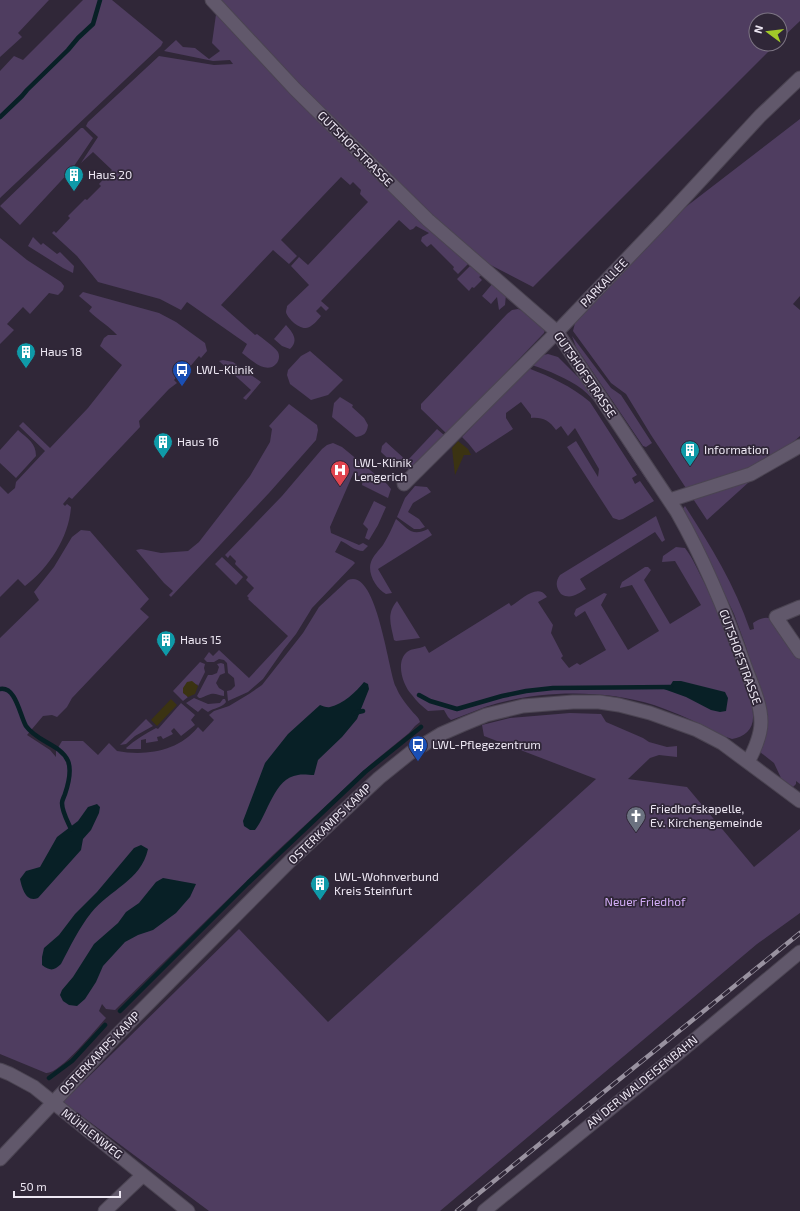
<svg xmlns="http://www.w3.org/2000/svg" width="800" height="1211" font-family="'Exo 2',sans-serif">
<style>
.green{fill:#4f3d60}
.sand{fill:#3b3312}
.water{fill:#082026}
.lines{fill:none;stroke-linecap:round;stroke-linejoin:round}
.stream{stroke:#082026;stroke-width:4.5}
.street-casing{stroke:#4b4452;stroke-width:15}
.street{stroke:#61586b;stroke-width:13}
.rail-casing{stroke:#9992a0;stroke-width:4.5}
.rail{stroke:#302738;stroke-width:3;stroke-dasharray:9;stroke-linecap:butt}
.labels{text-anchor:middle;stroke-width:3.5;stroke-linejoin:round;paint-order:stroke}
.street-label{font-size:12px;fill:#ede7f3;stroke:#302738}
.poi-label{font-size:12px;fill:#ede7f3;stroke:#302738;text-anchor:start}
.park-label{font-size:12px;fill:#d3adf7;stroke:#302738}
</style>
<rect width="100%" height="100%" fill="#302738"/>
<path class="green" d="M0,0H49L18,33L22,37L0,57Z
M83,0H112L163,42L161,46L0,198V71L14,56L23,60Z
M218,0H800V21L780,40V20H756V44H776L533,287L446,242L469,263L458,274L453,269L454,267L431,244L427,247L421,241L422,237L429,233L416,226L413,229L410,230L399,220L321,301L329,308L326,311L321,306L316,311L321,316C317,321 312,327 306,328C299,329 287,318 286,312C286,310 287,308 287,306L309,285L291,266L299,257L308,265L368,202L360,194L361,190L353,182L350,185L341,177L281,240L297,256L289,264L273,250L221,305L255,335L257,334C262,338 275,347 278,352C280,356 279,361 276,364C266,375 250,359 242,353L247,344L187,302L181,310L160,299L98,282L77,256L52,233L54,231L56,233L70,218L68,216L85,199L87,200L101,186L99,184L112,170L93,152L81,163L98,137L86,126L88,122L159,56L214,65L233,64L230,60L213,61L164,51L176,40L183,47L195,48L209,59L220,51L212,43Z
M800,119V296L793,304L800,310V436L707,520L651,435L626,394L611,383L573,331L575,323L655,239L674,216Z
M81,128H83L93,138L72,169L20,225L0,206Z
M33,237L41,245L43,243L57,254L60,252L74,266L73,273L63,268L28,246Z
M0,238L27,260L61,282L64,286L63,290L58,295L49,293L30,314L23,307L7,324L14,330L0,344Z
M473,265L483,274L479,277L482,280L474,288L472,287L469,291L457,279L470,266L471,267Z
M493,283L506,295L505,305L499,310L497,297L491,304L482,296Z
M83,292L159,313L176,322L205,343L207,351L201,358L199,356L183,375L180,373L174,380L177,383L169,389L139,421L140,427L72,499L69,497L63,504L65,506L67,504L71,507C69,537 49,568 25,586L18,579L0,597V486L8,494L15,488L16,482L45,451L19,426L23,422L50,448L88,408L122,365L100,346L104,338L108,335H117C109,326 98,320 89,311L92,307L79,296Z
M518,309L525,312L545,330L544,333L447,434L421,409V404L507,314L512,310Z
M286,325C293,333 299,340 290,349L282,346L274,339Z
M572,336L611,388L621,395L652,443L646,447L643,446L576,347Z
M310,351L343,380L328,395L311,400L290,384L287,375L288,370L301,356Z
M548,354L558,357L586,385L651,480L648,482C637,465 626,449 616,433C606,417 596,400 582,389C567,378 549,371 532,365L543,355Z
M223,360L233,362L261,382L246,400L243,398L251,390L219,361Z
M528,368C551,377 571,386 590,402L637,475L632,478L635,484L640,481L654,501L623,519L619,520L613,518L567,447L576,441L598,477L599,469L575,428L568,436L561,426L556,430C549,420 542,417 531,418V415L521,402L506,413V418L513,429L476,453L468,443L462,437Z
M340,397L353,405L352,407L364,418L368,425C367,433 364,436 356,437L332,417L334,403Z
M289,404L317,425L318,430L316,440L269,493L171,597L169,595L173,591L164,583L136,550L141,549L161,553L188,551L199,542L250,476L270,442L272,429L269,426Z
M437,429L444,435L411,469C398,470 390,460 381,452L382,446L386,442L407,461Z
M18,430C28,439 36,443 36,456L16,478L0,463V450Z
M333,443L342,447L387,484L391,489L388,498L362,485L363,478L353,474L330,527L331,533L359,545L363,543L368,546L363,551C355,551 348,544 341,541L335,552L353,561L355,563L312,608L296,634L284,649L263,679L248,692L228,701L227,691L231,690L235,686L234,678L228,673L227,663L224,660L219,659L214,662H207L204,659L209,652L213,656L219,650L249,678L288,636L248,599L249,598L247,596L254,588L246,580L248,577L235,564L236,561L230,555L228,558L225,555L282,496L322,449L327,445Z
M415,486L427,487L431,492L413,503L408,512L419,519L425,527L420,529H414L397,517L405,498Z
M374,501L386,507L378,525L369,540L365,538L368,529L363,524Z
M685,506C710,545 735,585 750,630L754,629L753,623C760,618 767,616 774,620L800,656V784L796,781V784L793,787L781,778L774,763L760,752L763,703L746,647L734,614L715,574L682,510Z
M656,516L665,540L662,542L655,532L580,579L586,589C577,594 571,600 561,594C556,588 555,582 560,575Z
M396,519C408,529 412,537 428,529L432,535L378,569L392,593L386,594C376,589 367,573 371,562C373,556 379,550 383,545C388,537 392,528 396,519Z
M81,530L90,531L149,599L140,609L149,617L72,698L67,707L57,717L52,715L43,716L27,735L50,750L56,757V751L62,741H83L98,755L109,743L117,751C145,756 178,752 198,727L203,732L214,720L209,715L214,711L229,706L249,694L262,685L303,633L319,607L348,580C377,567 388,671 396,687C399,695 406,704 411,710C415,715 418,716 420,722L415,726L409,733L371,764L274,854L115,1010L106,1009L102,1004L99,1011L106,1018C95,1030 60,1074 46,1073L0,1054V638L39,600L34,592L54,567L72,537Z
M676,547L685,548C693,558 698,571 704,582C718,611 729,640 740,671C745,683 753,702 753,715C754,729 745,737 732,739C722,736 713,731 704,726C688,718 671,711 654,705C602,689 537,690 485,707C474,711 463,716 451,720L448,717L444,710L428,711C422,706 416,701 412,695C403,686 395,662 407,652C412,648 419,649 425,646L429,653L509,603L511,606C521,600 538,582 547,597L538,602L553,625L551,633L563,656L561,658L569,668L577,663L580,665L606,650L585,611L576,617L574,614L576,609L604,593L607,594L601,605L628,650L659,631L632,585L620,588V587L622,582L645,567H648L651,570L644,580L670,624L701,605L675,561L662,562L663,556Z
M222,557L243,577L236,585L215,564Z
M397,601L420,638L396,641L394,640C391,625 386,614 397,601Z
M200,662L205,664L204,668L205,672L198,686L197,684L187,697H188L183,701L173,691Z
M221,663L224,664L225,673L220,675L216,683L219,688L224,691V696C218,695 214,692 208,695C204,696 203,698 199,698L197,696L208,675H212L217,673L219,667L217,664Z
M194,698L208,704L220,703L223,699H225L226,702C222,708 213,708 208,712L202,708L198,712L186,703Z
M181,703L195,715L191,720L195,725L181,736L174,728L171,731L173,734L163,739L161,736L157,737L158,741L146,743V739L141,740V749H127L126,748C135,740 145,734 156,728L158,729Z
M570,713L601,714L606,722L643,738L649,742L667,747L677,746V757L659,755L650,758L628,779L687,787L754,867L800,829V913L757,944L440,1211H209L63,1102L239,929L328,1022L596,779L484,736L482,725L510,718Z
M146,719L153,726L135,736L126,744L120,745Z"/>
<path class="sand" d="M458,441L468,449L471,455H464L455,475L452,448Z
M192,681L198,686L195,694L188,697L183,693V688L187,682Z
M171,699L177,705L157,726L151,720Z"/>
<path class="water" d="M673,681H681L725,692L728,698L726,711L720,712L711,710L686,697L661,688L670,686Z
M364,682L368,684L369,689L357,719L342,737L318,760L314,775C309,775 303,774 298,775C274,778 268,814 255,830H250L244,826L243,821L265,763L288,734L320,705C323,706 327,708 330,707C343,704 356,692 364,682Z
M97,804L100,807L99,813L91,830L83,839L81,850L38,898C26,903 22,888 20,879L26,871L40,867L57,837L78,821L88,807Z
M141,845L148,849C141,881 110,889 91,913C79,928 70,947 61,964C54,971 50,971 42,965V957L44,948L59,935L75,914L97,892L134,848Z
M163,878L196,884L190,897L176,913L153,930L138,935L125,942L103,966L96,982L85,999L77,1006L69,1005L63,1001L60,995L62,990L73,977L94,944L118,923L126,912L139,903L156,882Z"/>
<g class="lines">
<path class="stream" d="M0,117L22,96L27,90L68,50L78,38L93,24L100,0
M0,689C16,686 20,716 26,726C37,742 60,744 68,761C72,771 68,785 65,794C64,797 62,800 62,803C62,812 68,822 71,829
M419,695L430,701L457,709L502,696L526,691L553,688L671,687
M354,713L363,711
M120,1011L248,883L365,772L421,727
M49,1078L72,1061L105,1025"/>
<g class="street-casing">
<path id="street" d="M212,0L295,89L428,220L557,332L677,512C705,561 727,615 746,669C752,685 761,704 761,722C761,736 755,749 748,762
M404,484L557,332L663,221L760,116L800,78
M670,500L751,474L800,446
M800,607L776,617L800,652
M0,1070L10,1074L34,1087L188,1211
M0,1159L117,1035L290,861L379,778L410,753L441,734L464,724L486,715L523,706L573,702H599L619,705L650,713L697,730L722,743L800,801
M105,1211L143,1175
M484,1211L668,1062L800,952"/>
</g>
<use href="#street" class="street"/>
<g class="rail-casing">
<path id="rail" d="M457,1211L800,933"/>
</g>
<use href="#rail" class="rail"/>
</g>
<defs>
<g id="building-pin" transform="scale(1)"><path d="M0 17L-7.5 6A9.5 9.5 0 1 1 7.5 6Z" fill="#0f9aa8" stroke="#302738"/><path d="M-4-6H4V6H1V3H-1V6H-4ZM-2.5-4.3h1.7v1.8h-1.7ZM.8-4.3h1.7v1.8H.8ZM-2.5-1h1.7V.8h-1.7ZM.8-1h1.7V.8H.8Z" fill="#fff"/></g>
<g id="bus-pin" transform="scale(1)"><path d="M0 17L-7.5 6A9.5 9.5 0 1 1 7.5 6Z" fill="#1a4fb4" stroke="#302738"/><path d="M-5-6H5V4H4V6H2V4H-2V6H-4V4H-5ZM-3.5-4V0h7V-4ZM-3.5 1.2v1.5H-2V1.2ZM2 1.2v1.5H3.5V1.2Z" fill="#fff"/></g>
<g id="hospital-pin" transform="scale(1)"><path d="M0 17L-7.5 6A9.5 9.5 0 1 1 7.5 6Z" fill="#e0444e" stroke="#302738"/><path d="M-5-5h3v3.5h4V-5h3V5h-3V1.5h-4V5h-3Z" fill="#fff"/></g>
<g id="church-pin" transform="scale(1)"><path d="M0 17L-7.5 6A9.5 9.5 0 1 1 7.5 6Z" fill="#6b7280" stroke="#302738"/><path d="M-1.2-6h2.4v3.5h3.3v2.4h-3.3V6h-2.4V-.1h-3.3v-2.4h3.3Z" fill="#fff"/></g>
</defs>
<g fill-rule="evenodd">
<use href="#building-pin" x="74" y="175"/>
<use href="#building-pin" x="26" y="352"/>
<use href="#bus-pin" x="182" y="370"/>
<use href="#building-pin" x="163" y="442"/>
<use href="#building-pin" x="690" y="450"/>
<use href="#hospital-pin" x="340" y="470"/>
<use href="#building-pin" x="166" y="640"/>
<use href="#bus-pin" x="418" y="745"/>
<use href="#church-pin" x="636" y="816"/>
<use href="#building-pin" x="320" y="884"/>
</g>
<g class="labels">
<g class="street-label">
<text transform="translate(355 149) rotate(45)" y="4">GUTSHOFSTRASSE</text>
<text transform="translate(604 283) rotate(-46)" y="4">PARKALLEE</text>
<text transform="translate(585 375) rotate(56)" y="4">GUTSHOFSTRASSE</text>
<text transform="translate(740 657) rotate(70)" y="4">GUTSHOFSTRASSE</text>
<text transform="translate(330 824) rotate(-44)" y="4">OSTERKAMPS KAMP</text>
<text transform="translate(100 1053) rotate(-46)" y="4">OSTERKAMPS KAMP</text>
<text transform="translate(642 1082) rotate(-39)" y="4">AN DER WALDEISENBAHN</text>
<text transform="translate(92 1134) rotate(38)" y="4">MÜHLENWEG</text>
</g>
<g class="poi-label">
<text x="88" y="179">Haus 20</text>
<text x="40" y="356">Haus 18</text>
<text x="196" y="374">LWL-Klinik</text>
<text x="177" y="446">Haus 16</text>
<text x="704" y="454">Information</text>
<text x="354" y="467">LWL-Klinik<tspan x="354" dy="14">Lengerich</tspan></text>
<text x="180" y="644">Haus 15</text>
<text x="432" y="749">LWL-Pflegezentrum</text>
<text x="650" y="813">Friedhofskapelle,<tspan x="650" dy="14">Ev. Kirchengemeinde</tspan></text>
<text x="334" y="881">LWL-Wohnverbund<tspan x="334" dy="14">Kreis Steinfurt</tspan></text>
</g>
<g class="park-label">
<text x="645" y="906">Neuer Friedhof</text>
</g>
</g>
<g transform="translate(768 32) rotate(285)"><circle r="19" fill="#302738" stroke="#7c7483"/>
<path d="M0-3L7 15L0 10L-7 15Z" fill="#a2c929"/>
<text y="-6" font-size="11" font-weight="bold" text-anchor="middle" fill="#ede7f3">N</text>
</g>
<path d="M14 1191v6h106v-6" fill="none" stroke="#ede7f3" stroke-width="2"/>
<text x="20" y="1191" font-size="12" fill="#ede7f3" stroke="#302738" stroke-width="3" paint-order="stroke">50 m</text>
</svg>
